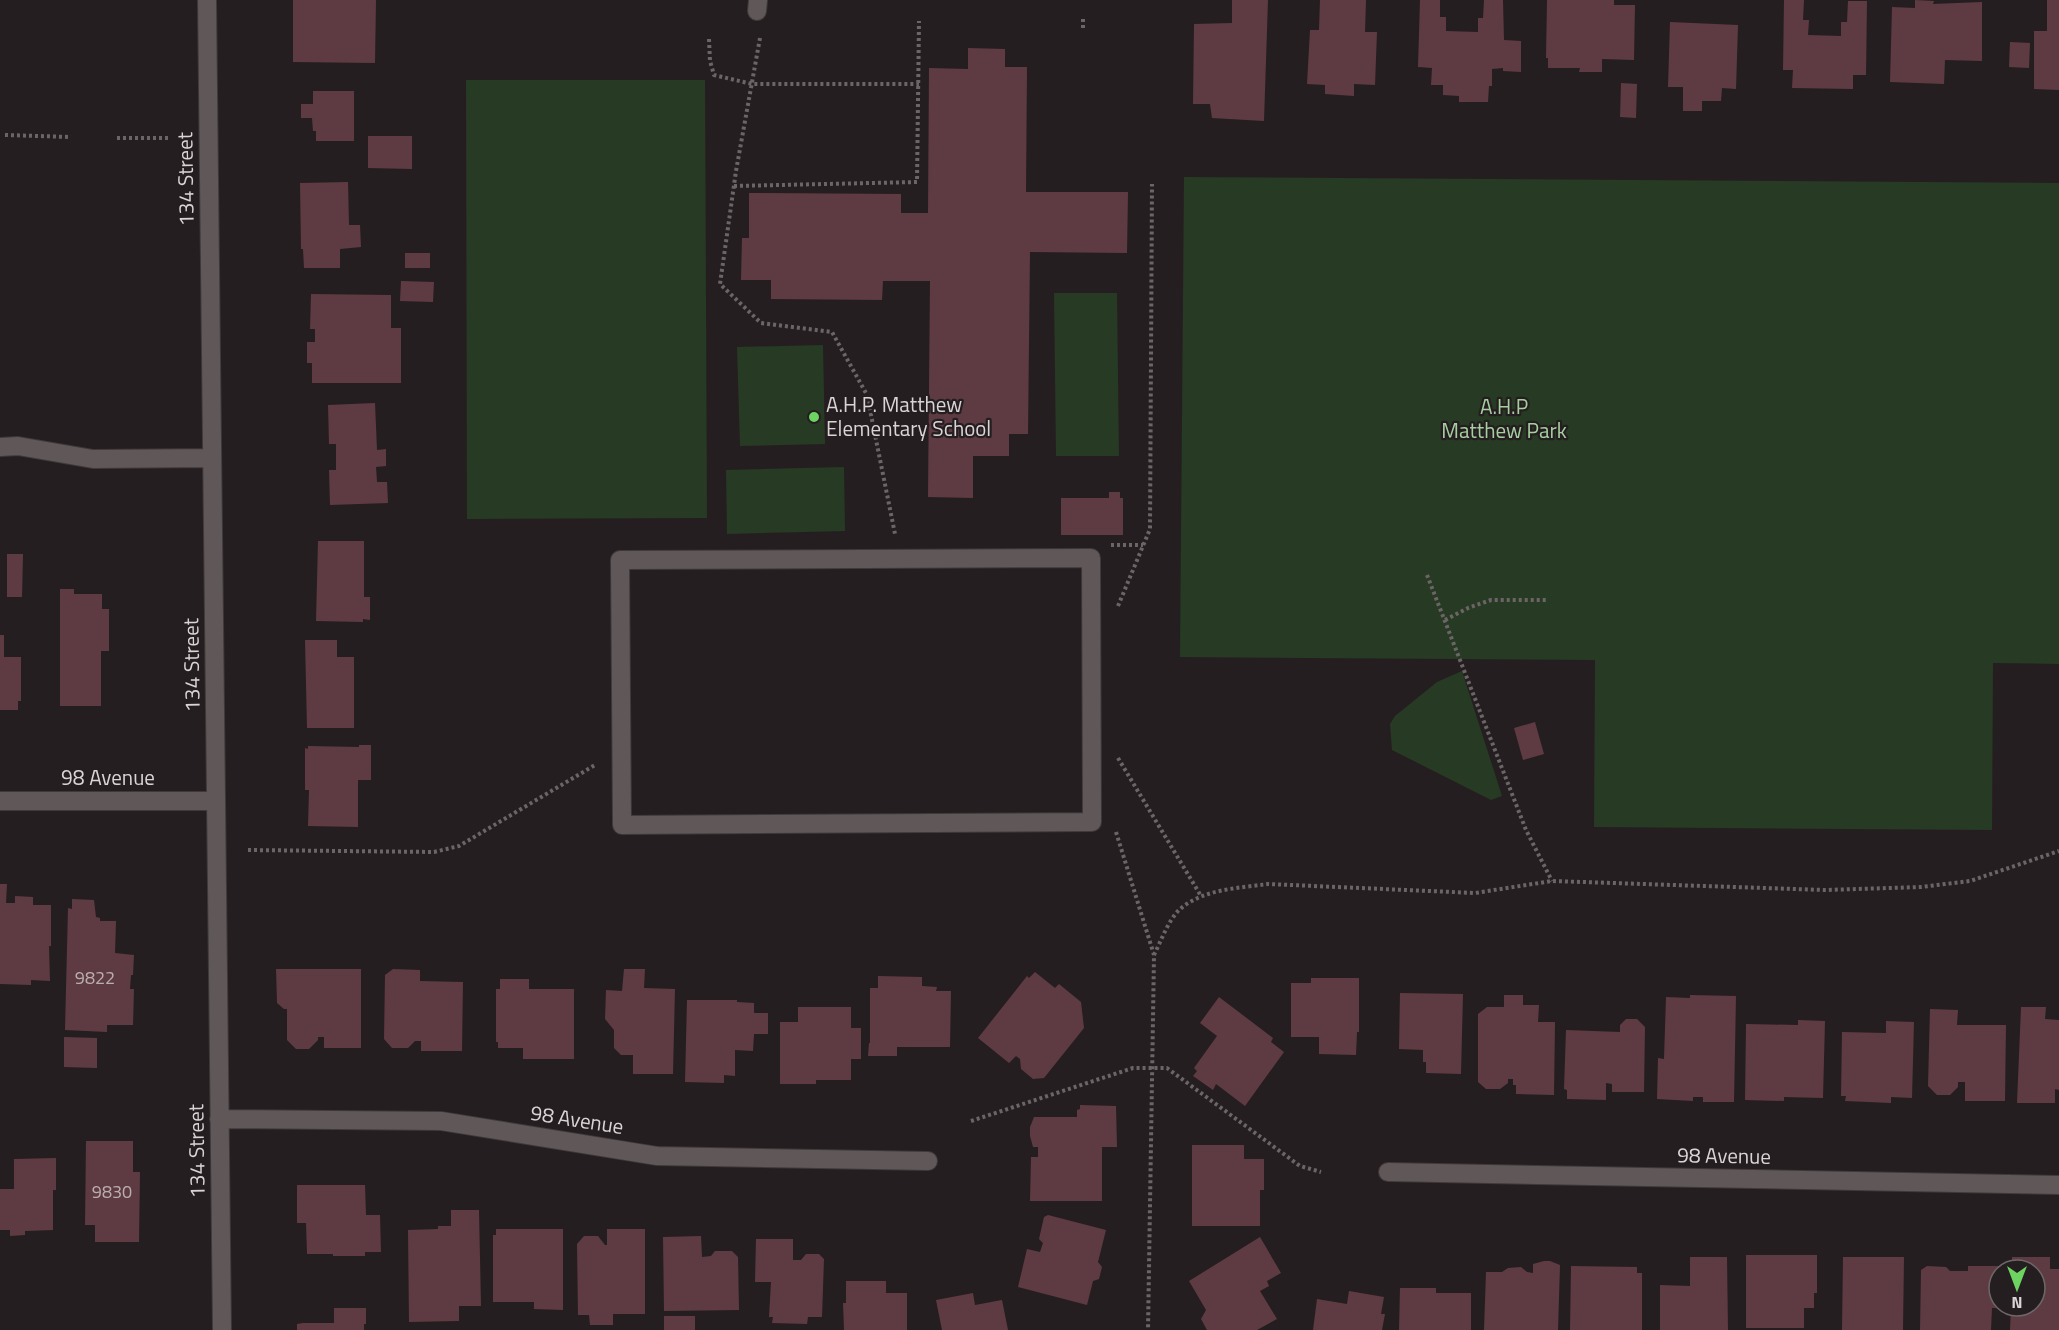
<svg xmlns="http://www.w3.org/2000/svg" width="2059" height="1330" font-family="'Titillium Web',sans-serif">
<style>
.green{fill:#273a24}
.building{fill:#5e3b42}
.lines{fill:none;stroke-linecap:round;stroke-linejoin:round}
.minor-casing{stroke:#3f393a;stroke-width:20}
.path{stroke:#6c6567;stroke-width:4;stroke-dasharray:3 3;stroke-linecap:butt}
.minor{stroke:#5f5758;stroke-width:18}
.poi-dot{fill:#6dd361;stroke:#251e20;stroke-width:2}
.labels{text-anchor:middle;stroke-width:4.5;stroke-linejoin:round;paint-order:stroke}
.number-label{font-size:18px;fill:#baaeb0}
.street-label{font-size:21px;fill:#d9d4d5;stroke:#251e20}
.poi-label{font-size:21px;fill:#d9d4d5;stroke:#251e20;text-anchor:start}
.park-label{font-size:21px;fill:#a5cf9f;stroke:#251e20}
</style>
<rect width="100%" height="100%" fill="#251e20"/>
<path class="green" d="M466,80H705L707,518L467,519Z
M1184,177L2059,183V664L1993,663L1992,830L1594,827L1595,660L1180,657Z
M1054,293H1117L1119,456H1056Z
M823,345L825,444L740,446L737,347Z
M844,467L845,531L727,534L726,470Z
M1462,671L1502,796L1491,800L1392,750L1390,724L1395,716L1437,682Z"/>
<path class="building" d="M293,0H376L375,63L293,62Z
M1232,0H1268L1264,121L1212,118L1210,104H1193L1194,24L1232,23Z
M1320,0H1366L1365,32H1377L1375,85L1354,84V96L1325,94V85L1307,84L1310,30H1319Z
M1420,0H1440V17H1446V31L1478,32V18H1483L1484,0H1503L1504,40L1521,41V72L1503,71V68L1492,69V86H1489L1488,102H1459V96L1443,95V85H1431L1432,68L1418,67Z
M1547,0H1614V5H1635L1634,60L1602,59V72H1579L1580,68H1548V58H1546Z
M1784,0H1804L1803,20H1809L1808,35L1841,36V22H1847L1848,1H1867L1866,75H1853V89L1792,88L1793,70H1783Z
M1915,0L1934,1L1933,4L1982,2V61L1945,60L1944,84L1890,82L1892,7L1915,8Z
M2047,0H2059V90L2034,89V31H2047Z
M1670,22L1738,25L1736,89L1722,88L1721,101H1702V111H1683V87H1668Z
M2010,42L2030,43L2029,68L2009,67Z
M968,48L1005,49V67H1027L1026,192H1128L1127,253L1030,252L1028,434H1009V456H973V498L928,497L930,281H883L882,300L771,299V280H741L742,238H749V193L901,194V213H928L929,68L968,69Z
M1621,83L1637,84L1636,118L1620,117Z
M313,91H354V141H316V131H313L312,118H301V104H313Z
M368,136H412V169L368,168Z
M348,182L349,225H360L361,247L340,249V268H304L303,249H301L300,183Z
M405,253H430V268H405Z
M401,281L434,282L433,302L400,301Z
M311,294L391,295V328H401V383H312V363H307V342H315V329H310Z
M375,403L377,450L386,449V466L376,467L377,482H387L388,503L330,505L329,470H336V444H329L328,405Z
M1109,492H1120V498H1123V535H1061V498H1109Z
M318,541H364V597H370V620L363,619V622L316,621Z
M7,554H23L22,597H7Z
M60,589H74V594H102V609H109V651H101V706H60Z
M0,635H4V657H21V701H18V710H0Z
M305,640H337V657H354V728H307Z
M1535,722L1544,754L1523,760L1514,728Z
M359,745H371V780H358V827L308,826L309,790H305V748L308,749V746L359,747Z
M0,884H7L6,903H15V896L33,897V905H51V946H49L50,981L31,980V985L0,984Z
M72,899L94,900L96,917L100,918V921H116L115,953L134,955L133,975H131L130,989H134L133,1025H107V1032L65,1030L68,908L72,909Z
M276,969H361V1048H324V1037H318V1040L309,1049H296L287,1040V1009H284L277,1003Z
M393,969L420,970V981L463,982L462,1051H421V1041H415L408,1048H392L384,1039L385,975Z
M624,969H645L644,988L675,989L673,1074H633V1055H621L614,1048V1030L605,1019L606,990L622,991Z
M1035,972L1055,988L1059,984L1081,1002L1084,1028L1044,1078L1033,1079L1021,1069L1020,1059L1016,1056L1009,1063L978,1038L1027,976L1029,978Z
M878,976L922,977V986L937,987L936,991H951L950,1047H897V1056H868L869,1043H870V988H878Z
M1311,978H1359V1032H1357L1356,1055L1319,1054V1037H1291V983H1311Z
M500,979H529V989H574V1059H523V1048H498V1042H496V989H500Z
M1400,993L1463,994L1461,1074L1426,1073V1062H1423V1050L1399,1049Z
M1504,995H1523V1005H1539L1538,1022H1555L1554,1095L1516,1094V1085H1513V1079H1508V1083L1500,1089H1486L1478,1082V1014L1487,1007H1504Z
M1690,995L1736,996L1734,1102H1703V1097H1693V1101L1657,1099L1658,1058L1664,1059L1666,997L1690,998Z
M1219,997L1273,1038L1271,1042L1284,1052L1245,1106L1216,1084L1213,1090L1193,1076L1197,1071L1194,1068L1217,1036L1200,1023Z
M687,1000H737V1002L754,1003V1013H768V1034H754L753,1051L735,1050V1076L724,1075V1083L685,1082Z
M798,1007H851V1028H861V1059H851V1080H816V1084H780V1022H798Z
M2021,1007H2046L2045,1019L2059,1020V1090L2055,1089V1103H2017Z
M1930,1009L1958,1010L1957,1025H2006L2005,1101H1965V1082H1958V1087L1950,1095H1937L1928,1086Z
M1626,1019H1637L1645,1027L1644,1092H1612V1084L1606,1083V1100L1567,1099V1090L1564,1089L1566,1030L1620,1032V1025Z
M1798,1020L1825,1021L1823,1098L1784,1097V1101L1745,1100L1746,1024L1798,1025Z
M1886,1021L1914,1022L1912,1098L1891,1097V1103L1845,1101L1846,1096H1841L1842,1032L1886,1033Z
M64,1037L97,1038V1068L64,1067Z
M1080,1105L1116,1106L1117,1147H1102V1201H1030L1031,1157H1038V1147H1033L1030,1136V1127L1034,1117H1077V1110L1080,1109Z
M86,1141H133V1172H140L139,1242H95V1225H85Z
M1192,1145H1244V1159H1264V1190H1260V1226H1192Z
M56,1158V1190H53V1230L25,1231V1235L10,1236V1230H0V1189H14V1159Z
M297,1185H365L366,1215H380L381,1252H365V1256H333V1254H307L306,1223H297Z
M451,1210H479L481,1306H459V1321L409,1322L408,1230L438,1229V1226H451Z
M1048,1215L1106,1230L1098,1262L1102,1267L1099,1279L1093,1281L1087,1305L1018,1287L1027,1249L1040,1252L1043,1243L1039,1239L1044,1217Z
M496,1229H563V1310L534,1309V1302H493V1235H496Z
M607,1229H645V1314H613V1325H590L589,1315H578L577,1244L584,1236H598L605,1245H607Z
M701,1236L702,1257L711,1256L715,1251H732L738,1257L739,1310L664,1311L663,1237Z
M1260,1237L1281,1273L1267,1281L1269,1286L1260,1291L1277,1319L1257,1330H1207L1201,1319L1206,1310L1189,1281Z
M756,1239H793V1260H801L806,1254H819L824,1259L822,1317H808L807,1324L772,1323L773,1317H769L771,1282H755Z
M1746,1255H1817V1293H1814V1308H1804V1328H1746Z
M1690,1257H1727L1728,1330H1660V1285L1690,1286Z
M1843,1257H1904L1903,1330H1842Z
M2012,1257H2050V1269H2059V1330H2010L2011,1306H2035V1270H2012Z
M1544,1261H1550L1560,1265L1558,1330H1484L1486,1272H1502L1508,1268L1521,1267L1527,1272L1533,1273V1264Z
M1571,1266L1637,1267V1273H1642V1330H1570Z
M1927,1266L1946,1267L1950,1271H1968V1266H2002V1270H1999V1308H1992L1991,1330H1920L1921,1270Z
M846,1281H886V1293H907V1330H844L843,1303H846Z
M1400,1288H1436V1293H1471V1330H1399Z
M1349,1291L1384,1297L1381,1314H1385L1382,1330H1313L1317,1299L1347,1304Z
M973,1293L975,1305L1002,1300L1008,1330H942L936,1300Z
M334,1308H366V1324H364V1330H297V1324L303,1323H334Z
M664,1316H695V1330H664Z"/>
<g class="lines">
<g class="minor-casing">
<path id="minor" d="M207,0L222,1330
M757,11L758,0
M0,447L18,446L93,459L211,458
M1091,558L1092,822L622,825L620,560Z
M0,801H216
M219,1119L441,1121L657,1156L928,1161
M1388,1172L2059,1185"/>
</g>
<path class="path" d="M1083,19V28
M760,38L736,171L720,284L761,323L832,332L867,395L895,534
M709,39L710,61L714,75L752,84H919
M5,135L71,137
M117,138H171
M734,186L917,182L919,21
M1111,545H1143
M1427,575L1526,830L1552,881
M1118,606L1150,529L1152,184
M1445,620L1468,608L1491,600H1547
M1118,758L1201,896
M1116,832L1154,955L1148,1330
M248,850L434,852L459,846L595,765
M1154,955C1161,941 1168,921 1179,910C1202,889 1239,888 1268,884L1475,893L1552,881L1825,890L1921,887L1970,881L2059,851
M971,1121L1133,1068H1167L1300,1166L1321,1172"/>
<use href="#minor" class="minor"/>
</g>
<circle class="poi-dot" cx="814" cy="417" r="6"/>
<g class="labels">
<g class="number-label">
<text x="95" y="984">9822</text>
<text x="112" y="1198">9830</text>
</g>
<g class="street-label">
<text transform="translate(186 179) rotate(-91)" y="7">134 Street</text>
<text transform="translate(192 665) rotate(-91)" y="7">134 Street</text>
<text x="108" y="785">98 Avenue</text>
<text transform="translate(577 1120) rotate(9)" y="7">98 Avenue</text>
<text transform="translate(197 1151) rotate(-91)" y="7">134 Street</text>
<text transform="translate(1724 1156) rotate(1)" y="7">98 Avenue</text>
</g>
<g class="poi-label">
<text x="826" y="412">A.H.P. Matthew<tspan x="826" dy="24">Elementary School</tspan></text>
</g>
<g class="park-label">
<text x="1504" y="414">A.H.P<tspan x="1504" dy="24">Matthew Park</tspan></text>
</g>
</g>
<g transform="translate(2017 1288) rotate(180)"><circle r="28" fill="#251e20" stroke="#6d6768" stroke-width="1.5"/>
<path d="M0-4.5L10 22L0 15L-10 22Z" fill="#6dd361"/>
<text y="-9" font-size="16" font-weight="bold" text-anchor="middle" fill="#d9d4d5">N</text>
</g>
</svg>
